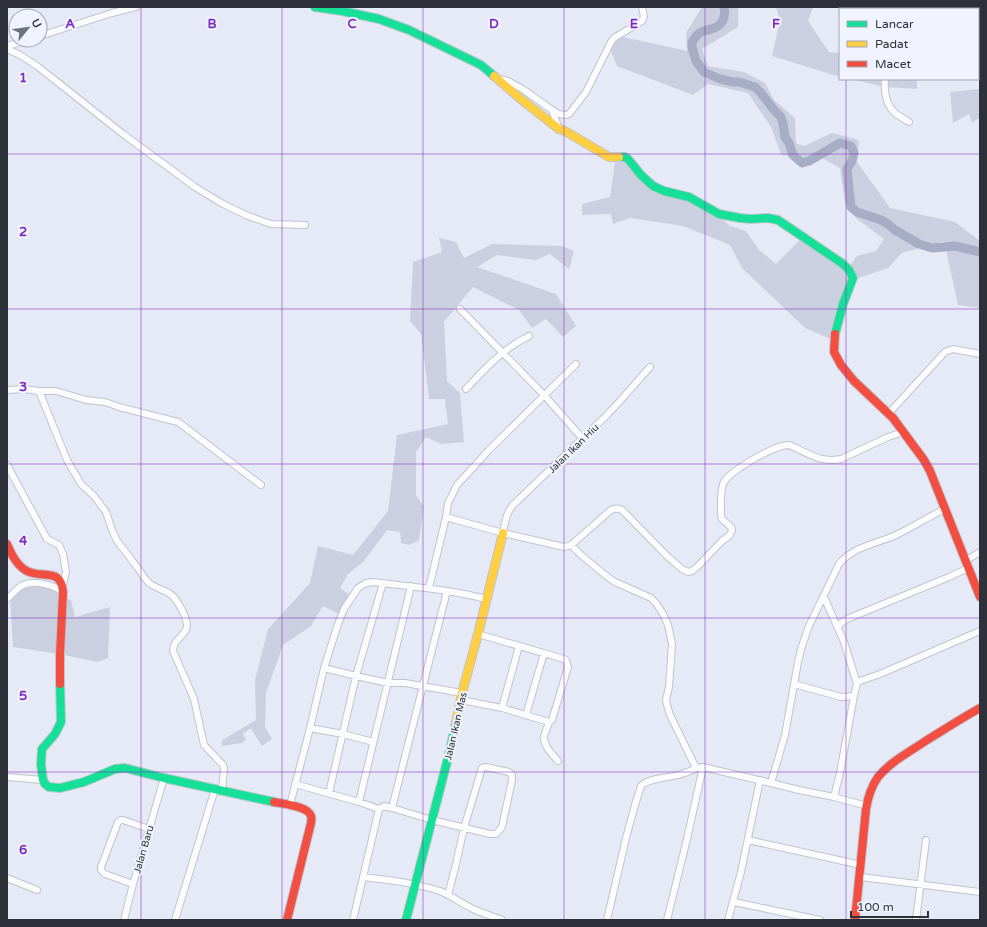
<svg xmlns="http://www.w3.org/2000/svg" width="987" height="927" font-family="'Varela Round',sans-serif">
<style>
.green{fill:#cbd0e0}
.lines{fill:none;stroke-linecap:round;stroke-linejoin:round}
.river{stroke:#a6adc4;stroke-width:9}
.street-casing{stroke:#c1c4ce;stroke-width:8}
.fast-casing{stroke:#c1c4ce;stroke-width:10}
.slow-casing{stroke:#c1c4ce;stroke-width:10}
.jam-casing{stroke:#c1c4ce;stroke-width:10}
.street{stroke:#fbfcfe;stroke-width:6}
.fast{stroke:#16e098;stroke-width:8}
.slow{stroke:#ffcf43;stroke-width:8}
.jam{stroke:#f24e42;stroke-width:8}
.grid{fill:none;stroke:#7b2cbf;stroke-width:1;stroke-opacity:0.55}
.labels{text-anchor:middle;stroke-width:4;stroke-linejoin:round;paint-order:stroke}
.street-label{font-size:10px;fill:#2e313a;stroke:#f1f4fe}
.grid-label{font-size:13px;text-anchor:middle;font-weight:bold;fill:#7b2cbf;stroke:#f1f4fe;stroke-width:4;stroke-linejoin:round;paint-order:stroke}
</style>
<rect width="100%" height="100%" fill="#e6eaf7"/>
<path class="green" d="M702,7H738V27L702,49L708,66L744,72L765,83L774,100L795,118L796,143L804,146L832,133L859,140L857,162L890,208L955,222L980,241V308L958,305L944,241L902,253L888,268L850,281L833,340L805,328L742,268L730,245L683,226L630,218L613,224L611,214L582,215V204L610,197L615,162L624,159L644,180L681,196L720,216L730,226L746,231L759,250L776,264L801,239L847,270L857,256L876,251L884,239L857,219L845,204L840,168L822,158L808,163L781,154L771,127L748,93L708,84L693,95L617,66L608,44L614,35L687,51L686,33Z
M776,7H813L808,21L829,52L840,53V77L772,56L780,21Z
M851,79H917V89L885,87Z
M980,89V117L972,123L969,114L953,123L950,92Z
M439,238L456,242L464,258L492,244L562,246L574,251L569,269L550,254L536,260L497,255L477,267L556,294L576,326L563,337L546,319L532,328L519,310L473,287L444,322L447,381L460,393L464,442L441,444L426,437L416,452V495L424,507L419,540L409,545L401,543L400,532L387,530L364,561L348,574L340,588L351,596L339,614L323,606L311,626L283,645L266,693L265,727L272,739L262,746L251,728L243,734L246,740L242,743L222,746V740L256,720L255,680L268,629L310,583L318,546L353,555L388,511L397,435L448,424L445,399H429L421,334L410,321L413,262L442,252Z
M27,585L53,587L63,592V598L71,600L75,617L110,607L108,658L97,662L60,654L13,647L10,599Z"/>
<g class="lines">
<path class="river" d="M724,7C726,16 723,25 714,28C710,30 705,30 701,32C697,34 695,38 692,42V47L696,61L704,72L720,79L733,82H739L755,87L761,93L774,110L781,117L783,124L785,137L789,143L793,155L802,163L809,161L840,143L851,146L854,153L852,161L847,169L851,207L857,212L881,220L888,224L895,230L919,244L932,248L955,246L980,252"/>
<g class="street-casing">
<path id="street" d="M917,9L918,7
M40,36L112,13L136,7
M7,46L28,40
M7,49L20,55L37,66L123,134L195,187L223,204L248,216L271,224L305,225
M978,57H980
M497,79L505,80L510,82L524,90L552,110L559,114L566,115L569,114L586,92L611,42L614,38L642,21L644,17L642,7
M885,79C884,91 885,104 895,113C899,116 904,119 909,122
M552,110L559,129
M460,309L544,395L583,439
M466,389C481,373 496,356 515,344C519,341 524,339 529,336
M7,390L24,389L39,391H56L86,400L105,402L119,407L178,422L186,428L261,485
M39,391L67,460L81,484L94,496L106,512L112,530L116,539L120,545C126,552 131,559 137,567C141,572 143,577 148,582C153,587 161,589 167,592C176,596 186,615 187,625C187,636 173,638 173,651L194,699L204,745L223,765L224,769L222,790
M889,413L945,352L953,349L980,354
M7,465L47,539L59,545L63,554L66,572L63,584
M446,517L503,533L564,547L571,545L611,510C615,508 618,508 622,510L667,556L682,569L688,572L692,571L697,567L722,541L730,535L732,530L731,527L722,519L721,516C721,506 720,494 723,484C727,472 776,444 789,445C808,453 820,463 841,459L888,437L903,432
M503,533C505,523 506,513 513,505L604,418L620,401L650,367
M571,545L581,555L609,578L615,582L651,598L656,603L663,614L668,625L672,644L669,687L666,699L667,705L670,715L674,723L696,768
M965,561L980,552
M429,588L446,517L448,503L457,485L489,450L576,364
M824,597L844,642L853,671L857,683
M7,599C12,595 15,590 21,586C34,579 51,585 63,591
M838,627L841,623L847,619L949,577L968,568
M324,668L356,676L388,683H405L462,693
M794,684L841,697L854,696
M461,700L502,708L549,722L552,720L568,667L566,660L564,659L478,634
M502,708L519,646
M526,715L544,653
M549,722C548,727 544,733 544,738C544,747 553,755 558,761
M310,728L343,734L373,742
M7,777L43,780
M771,783L785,735L798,662L802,646L809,626L839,564C854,546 876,544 896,535C913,527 928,517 945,509
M295,784L359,802L379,809L384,806L392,808L432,820L490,834H496L502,827L512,780V775L509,772L486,767L482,768L481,771L464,828L456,864L448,895
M329,793L356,676L383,583
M834,797L840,773L854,696L857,683L860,681L880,674L980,631
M359,802L411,586
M290,805L310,728L324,668L338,624L344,609L358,588L366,583L373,582C411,587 449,589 486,599
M392,808L447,591
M748,840L861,865
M363,877C389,880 415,883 440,891C452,896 461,903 473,909C482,913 492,916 502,920
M861,877L980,892
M7,878L37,890
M133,884L105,874L101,870V867L118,822L121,820H123L149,829
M734,902L820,920
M124,920L133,884L164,778
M175,920L215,789
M353,920L379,809
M607,920L626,838L635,805L641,786C648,778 668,778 678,775C687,773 694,768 703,767L771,783L799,790L834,797L867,806
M667,920L687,839L703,767
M728,920L741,872L760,780
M916,920L926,840"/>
</g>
<g class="fast-casing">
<path id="fast" d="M315,7L342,11L379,19L409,30L481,65L494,76
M619,157H625L628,159L641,175L653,186L664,191L689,197L719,214L740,218L751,219L768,218L778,220L843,264L849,270L853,278L843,304L835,334
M60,684L61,722L55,734L42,749L41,764L43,780L45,784L49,787L60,788L84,782L115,769L125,768L164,778L274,802
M406,920L448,758L456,723"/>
</g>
<g class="slow-casing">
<path id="slow" d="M494,76L522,100L559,129L565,131L609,157H619
M456,723L462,693L478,634L503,533"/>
</g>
<g class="jam-casing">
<path id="jam" d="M835,334L834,352L841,365L854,381L893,418L924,460L930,471L980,597
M7,544C11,554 17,566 27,571C43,579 61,567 63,592L60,654V684
M274,802C283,804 308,806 311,816C312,818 311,821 311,823L287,920
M855,920L866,809C868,797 871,787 878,777C891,761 911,751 927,740C945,729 962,718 980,708"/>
</g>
<use href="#street" class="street"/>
<use href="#fast" class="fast"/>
<use href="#slow" class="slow"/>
<use href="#jam" class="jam"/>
</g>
<path class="grid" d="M141,7V920M282,7V920M423,7V920M564,7V920M705,7V920M846,7V9M846,79V920M7,154H980M7,309H980M7,464H980M7,618H980M7,772H980"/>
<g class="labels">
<g class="street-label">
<text transform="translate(573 448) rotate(-44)" y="4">Jalan Ikan Hiu</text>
<text transform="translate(455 726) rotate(-77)" y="4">Jalan Ikan Mas</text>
<text transform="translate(143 849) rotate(-74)" y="4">Jalan Baru</text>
</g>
</g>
<g class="grid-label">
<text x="70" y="28">A</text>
<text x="212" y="28">B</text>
<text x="352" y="28">C</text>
<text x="494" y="28">D</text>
<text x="634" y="28">E</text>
<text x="776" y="28">F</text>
<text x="23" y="82">1</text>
<text x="23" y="236">2</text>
<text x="23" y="391">3</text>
<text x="23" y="545">4</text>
<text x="23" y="700">5</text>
<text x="23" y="854">6</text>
</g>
<rect width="987" height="927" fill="none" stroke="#2e313a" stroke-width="16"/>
<rect x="839" y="8" width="140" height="72" fill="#f1f4fe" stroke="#a3a6b0"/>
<rect x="847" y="21" width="20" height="6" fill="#16e098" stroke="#a3a6b0"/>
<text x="875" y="28" font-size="12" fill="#2e313a">Lancar</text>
<rect x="847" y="41" width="20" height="6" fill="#ffcf43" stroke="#a3a6b0"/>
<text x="875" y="48" font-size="12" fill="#2e313a">Padat</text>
<rect x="847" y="61" width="20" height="6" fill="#f24e42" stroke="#a3a6b0"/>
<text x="875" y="68" font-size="12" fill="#2e313a">Macet</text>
<g transform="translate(28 28) rotate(61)"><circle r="19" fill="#f1f4fe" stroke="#a3a6b0"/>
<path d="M0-3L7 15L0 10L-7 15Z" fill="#6e727c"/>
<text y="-6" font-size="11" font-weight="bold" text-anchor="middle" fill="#2e313a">U</text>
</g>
<path d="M851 911v6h77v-6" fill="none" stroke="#2e313a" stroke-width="2"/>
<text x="857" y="911" font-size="12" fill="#2e313a" stroke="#f1f4fe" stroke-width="3" paint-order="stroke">100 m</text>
</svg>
